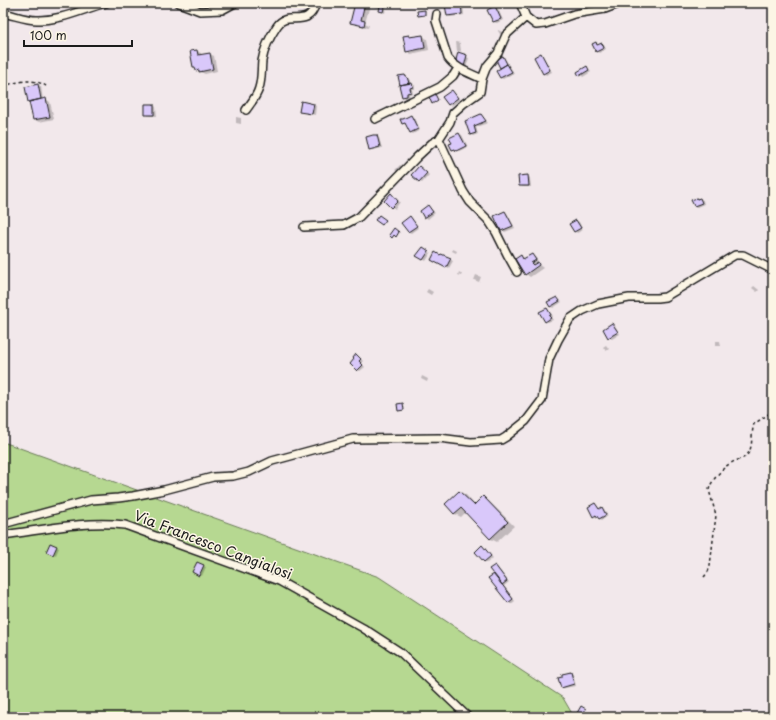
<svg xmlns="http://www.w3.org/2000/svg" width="776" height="720" font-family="'Playpen Sans',sans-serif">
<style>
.green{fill:#b6d891;stroke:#697a56}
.shadow{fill:#0003}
.building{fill:#d9c8fa;stroke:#1c1c1c}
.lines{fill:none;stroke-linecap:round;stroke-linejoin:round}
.minor-casing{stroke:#1c1c1c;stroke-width:10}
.path{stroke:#1c1c1c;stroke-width:1.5;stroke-dasharray:3 3;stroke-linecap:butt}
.minor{stroke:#fcf5e5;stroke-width:7}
.labels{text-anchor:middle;stroke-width:3;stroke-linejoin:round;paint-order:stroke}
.street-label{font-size:14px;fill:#1c1c1c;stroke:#fcf5e5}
</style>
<rect width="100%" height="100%" fill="#f2e8eb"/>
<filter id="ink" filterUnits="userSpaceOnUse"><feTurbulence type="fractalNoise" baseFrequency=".025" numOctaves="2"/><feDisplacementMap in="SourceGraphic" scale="8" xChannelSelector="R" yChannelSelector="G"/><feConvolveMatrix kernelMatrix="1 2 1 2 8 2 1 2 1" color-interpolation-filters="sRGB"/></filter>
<g filter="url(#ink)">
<path class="green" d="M3,442L379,577L563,698L574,717H3Z"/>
<path class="shadow" d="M356,3H366L370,5L365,23L369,25L368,28L351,23Z
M375,3H387L385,13L380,11L381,6Z
M447,3H463L464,15L450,17L448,15Z
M495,7L498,9L503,20L497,23L494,22L488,11Z
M498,30L504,33L502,37L498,31Z
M409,36L412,38L423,36L427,39L429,50L411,54L407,51Z
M456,42L460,43L461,51H457Z
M596,43L599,45L602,44L604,45L606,49L599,53L597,51Z
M197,51L201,53V55L210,54L214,56L217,71L205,74L196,70Z
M459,54L469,58L466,68L459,65Z
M541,54L543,56L552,72L546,75L544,73Z
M503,57L505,59L514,73L503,79L500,77L502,69L497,60Z
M587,67L591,72L583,77L578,72Z
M405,76L410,79L411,84L415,85V89H412L413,93L409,94L410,97L405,98L403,96L400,77Z
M38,85L41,86L43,100L46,99L50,102L54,119L39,122L34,120L30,102L29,101Z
M452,91L460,100L451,106L444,97Z
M154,105L156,107L157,116H149L146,114Z
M314,105L316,106L315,115L300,111Z
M384,110H385L379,114L378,111Z
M481,115L488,123L476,127L478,134L473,136L470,134L466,121Z
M411,116L414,118L420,130L413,134L410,132L407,124L403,123Z
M236,117L241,118V124L236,123Z
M459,134L462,135L468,147L459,151L453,149Z
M376,136L379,138L382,148L373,150L370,149Z
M400,165L405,169L399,173L395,170Z
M420,167L429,175L422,183L419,181Z
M528,176L530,178L531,187H523L520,186Z
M391,195L400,202L395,209L385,201Z
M700,199L703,200L704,204L697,207L694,206Z
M428,206L435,213L428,219L425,217Z
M505,212L507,213L515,228L505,232L502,230Z
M410,218L418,228L411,233L408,231Z
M576,221L579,222L583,230L577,233L575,231Z
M423,248L431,253L426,261L418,256Z
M453,249L457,251L456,253L452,251Z
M442,255L453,261L449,268L432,260L441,257Z
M532,255L536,258L539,263L538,264L543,268L530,277L526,274L521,256L526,259Z
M459,272L462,274L461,276L458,275Z
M476,275L481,277L479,282L474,280Z
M754,286L759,290L757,292L752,288Z
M428,289L433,292L431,295L426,292Z
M557,298L562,302L553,308L551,306Z
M547,309L549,311L553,316L551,317L553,320L548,322L546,321Z
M612,324L615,326L620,334L612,339L609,337L604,329Z
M716,341H720L721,346H716Z
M606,345L609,349L606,351L603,347Z
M357,355L363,361L361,363L365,367L360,371L358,370Z
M422,376L428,379L427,382L421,379Z
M460,492L466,495L475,505L483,497L489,501L514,526L497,542L491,539L466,512L461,517L455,514L446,505Z
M595,504L600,509L602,508L604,509L608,516L602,520L598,517L597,518L594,516Z
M51,544L59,548L56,555L48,551Z
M483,547L493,558L487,563L484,561Z
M197,563L206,567L202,576L193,572Z
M495,566L497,567L509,582L504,586L515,601L511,604L508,602L495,574Z
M570,673L573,674L576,686L564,688L562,687Z"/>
<path class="building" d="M355,3H365L361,20L365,21L364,26L350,23Z
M374,3H385L383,12L379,11L380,6H375Z
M447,3H461L462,14L447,16L445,5H447Z
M495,6L501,19L493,22L487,10Z
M425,10V15L418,16L417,11Z
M409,35V37L423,35L425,48L406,52L403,36Z
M596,42L597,45L602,43L604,48L596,52L592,44Z
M197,50L198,55L210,53L213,69L199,72V70L196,71L195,67H193L190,51Z
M458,52L467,55L464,67L455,64Z
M541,53L550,70L543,74L534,57Z
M503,56L507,64L500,68L496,60Z
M507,64L512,72L500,78L496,71Z
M587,66L589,70L579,76L577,72Z
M405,75L406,77H407L409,83L400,85L398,76Z
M412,83L413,87L410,88L411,92L407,93V96L402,97L399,85Z
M38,84L41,99L28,102L25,87Z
M452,90L458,98L448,105L442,97Z
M435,94L438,100L432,104L429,97Z
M46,98L50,117L33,120L29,102Z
M301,101L314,104L312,114L299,112Z
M145,104H154V115H145Z
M481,114L486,121L474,126L476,133L470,135L465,121Z
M411,115L418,129L410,133L405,123L402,124L400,119H403Z
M459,133L466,146L456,151L455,149L452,150L449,144L452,143L449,138Z
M373,135H377L380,147L369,150L366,137Z
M419,166L427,173L419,182L411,175Z
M528,175L529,186H519L518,176Z
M391,193L398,201L391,208L384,201Z
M697,198V199L700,198L702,203L694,206L691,200Z
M428,205L433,212L424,218L420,211Z
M505,211L513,226L501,231L494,216Z
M379,215L386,220L382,225L375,220Z
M410,216L417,226L408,232L401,223Z
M576,220L581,228L574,232L569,224Z
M394,228L399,232L396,237L394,235L392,238L389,235Z
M423,247L429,251L423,260L416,256Z
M435,252L440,255L441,254L451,258L446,268L431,260Z
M532,254L536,260L531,263L533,265L538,262L539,265L525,275L515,259L521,255L523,259Z
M557,297L560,301L550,307L547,302Z
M547,308L551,315L549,316L551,318L545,322L539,312Z
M612,323L618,332L608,338L603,329Z
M356,354L361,359L359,361L363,365L357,371L350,364L354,359L353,358Z
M403,403L404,410L398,411L397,404Z
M459,491L474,505L483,496L508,522L490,539L461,508L454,514L445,504Z
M595,503L599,509L602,507L606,515L599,519L596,515L593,517L588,507Z
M50,543L57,546L53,555L46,552Z
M482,545L491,556L484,562L475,552Z
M197,562L204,565L199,576L192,572Z
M495,565L507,581L502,585L489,569Z
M494,574L513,599L508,603L488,578Z
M571,672L574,684L561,688L558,678L562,677V674Z
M581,706L586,709L582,715L577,713Z"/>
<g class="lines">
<g class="minor-casing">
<path id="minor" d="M179,3L200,11L222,10L235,3
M520,3L526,17L536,25L545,24L574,14L605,9L621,3
M3,13C14,15 26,20 37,20C60,21 83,9 106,3
M437,14L436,21L448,58C456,69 470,73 482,79
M246,110C251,103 257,96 259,88C262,79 261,70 262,61C264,49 271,35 277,26C288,9 308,31 316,3
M375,119L440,87L453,76L458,68
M304,227L344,225L359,217L417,157L432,143L439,139
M517,272L507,254L496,232L489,221L470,202L463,191L439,139L450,122L453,113L463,104L480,92L482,79L487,66L498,53L506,35L526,17
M3,524L91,500L118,498L133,496L164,490L213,477L233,476L249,472L272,461L353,439L439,438L471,442L501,440L506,437L526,421L542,400L549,359L558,340L570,319L582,311L598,304L629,298H657L665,297L735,255H743L773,270
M3,535C43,530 85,520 125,525L279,581L363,628L400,652L468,717"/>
</g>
<path class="path" d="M3,86C18,82 32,77 46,86
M704,577L708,572L710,566L716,515L709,490C710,482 723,467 731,463C737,459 745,460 749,452C753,445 751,433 754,424L773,411"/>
<use href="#minor" class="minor"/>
</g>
</g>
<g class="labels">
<g class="street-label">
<text transform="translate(213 545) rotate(21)" y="5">Via Francesco Cangialosi</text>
</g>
</g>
<rect width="776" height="720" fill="none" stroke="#fcf5e5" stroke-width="16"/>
<rect x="8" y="8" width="760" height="704" fill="none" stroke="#1c1c1c" stroke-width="1.5" filter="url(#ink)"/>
<path d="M24 40v6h108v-6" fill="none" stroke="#1c1c1c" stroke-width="2"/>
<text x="30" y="40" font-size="12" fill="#1c1c1c" stroke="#fcf5e5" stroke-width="3" paint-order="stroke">100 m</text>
</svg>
